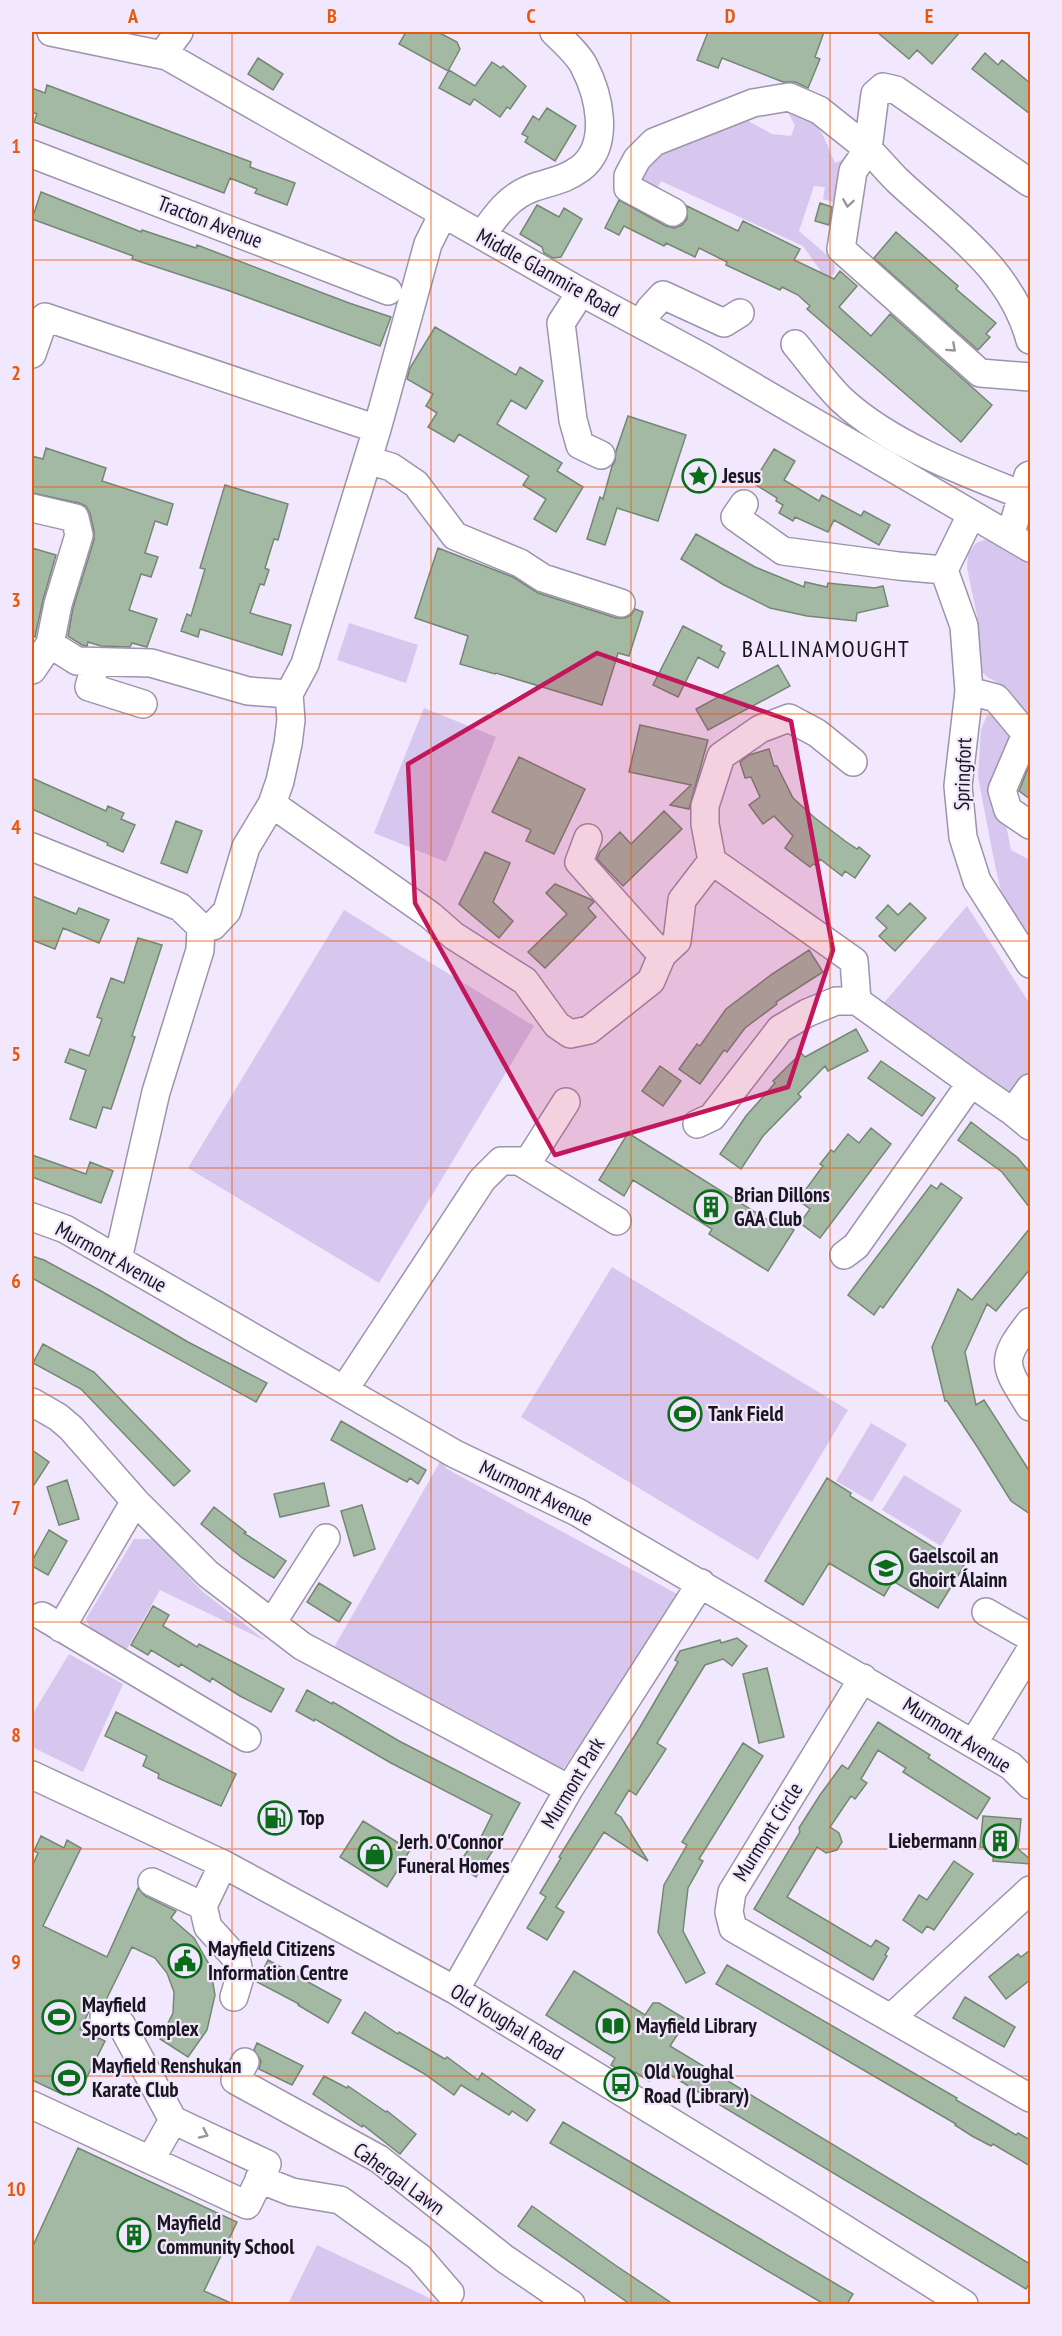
<svg xmlns="http://www.w3.org/2000/svg" width="1062" height="2336" font-family="'PT Sans Narrow',sans-serif">
<style>
.green{fill:#d7c6ed}
.building{fill:#a4b9a4;stroke:#748773;stroke-width:1.5}
.lines{fill:none;stroke-linecap:round;stroke-linejoin:round}
.minor-casing{stroke:#9d93ab;stroke-width:30}
.minor{stroke:#fff;stroke-width:27}
.oneway{stroke:#98969a}
.marked{fill:#c2185b;fill-opacity:0.2;stroke:#c2185b;stroke-width:4.5;stroke-linejoin:round}
.grid{fill:none;stroke:#e8590c;stroke-width:1.5;stroke-opacity:0.55}
.labels{text-anchor:middle;stroke-width:4.5;stroke-linejoin:round;paint-order:stroke}
.street-label{font-size:21px;fill:#1a161f;stroke:#f1e8fd}
.poi-label{font-size:21px;font-weight:bold;fill:#1a161f;stroke:#f1e8fd;text-anchor:start}
.quarter-label{font-size:24px;letter-spacing:1.5px;fill:#1a161f;stroke:#f1e8fd}
.neatline{fill:none;stroke:#e8590c;stroke-width:2}
.grid-label{font-size:20px;text-anchor:middle;font-weight:bold;fill:#e8590c}
</style>
<rect width="100%" height="100%" fill="#f1e8fd"/>
<path class="green" d="M791,107C820,118 823,136 835,163L847,158L839,204L823,199L825,187L814,186L799,231L834,261L835,272L815,298L809,292L820,270L803,246L661,181L653,197L639,189L644,160L743,118L772,134L791,136L795,125L788,113Z
M993,537L1030,562V715L1006,687L987,677L981,671L977,616L967,568L968,554L976,543Z
M349,623L418,645L406,683L337,660Z
M424,708L496,737L446,862L374,833Z
M987,715L998,716L1012,730L998,784L1011,850L1030,860V943L1004,904L995,865L978,777L981,730Z
M967,906L1030,1004V1078L1015,1098L883,1004Z
M344,910L534,1026L379,1283L188,1168Z
M612,1267L848,1410L758,1560L521,1417Z
M871,1423L907,1444L872,1502L836,1481Z
M441,1460L447,1469L677,1594L670,1605L673,1608L563,1769L555,1772L332,1651Z
M904,1475L962,1510L941,1546L882,1510Z
M134,1539H153L202,1591L266,1641L160,1590L124,1654L93,1633L86,1619Z
M69,1654L123,1684L83,1772L32,1747V1715Z
M317,2245L442,2304H288Z"/>
<path class="building" d="M406,32H438L457,42L460,49L448,71L399,44Z
M708,32H824L815,57L820,59L808,88L795,82H783L722,58L718,68L697,60Z
M877,32H960L932,64L917,50L909,59Z
M985,53L998,65L1002,60L1030,83V114L972,69Z
M258,58L283,74L273,90L248,74Z
M492,62L501,68L503,66L526,86L510,109L507,107L500,117L474,99L470,105L439,88L449,70L475,86Z
M47,85L251,162L250,167L295,183L287,205L255,193L257,189L230,178L224,193L34,122L37,114L32,112V88L45,93Z
M547,108L576,126L555,161L525,142L528,137L522,134L533,116L539,120Z
M41,192L141,232L142,230L196,248L197,245L349,303L391,317L380,346L227,290L132,259L133,256L32,219Z
M619,200L666,226L674,228L682,225L687,219V206L738,231L743,221L800,249L794,260L834,279L840,271L857,286L839,307L871,336L890,314L992,405L961,442L807,309L810,306L798,295L782,287L780,290L726,265L727,262L699,248L695,257L666,243L664,246L624,226L619,235L605,228Z
M820,203L832,207L829,225L815,221Z
M537,205L559,217L564,208L582,219L561,257L553,258L544,253L542,247L520,234Z
M896,232L958,286L956,289L996,323L986,334L990,337L978,350L874,258Z
M435,327L516,375L520,367L543,381L526,409L511,400L497,424L562,463L557,471L583,487L556,532L534,519L546,499L523,485L529,476L459,434L454,442L428,427L437,413L426,406L433,394L407,379L410,368Z
M628,416L686,435L658,521L617,508L605,545L587,539L600,497L603,499L612,466L615,461L616,451Z
M46,448L106,468L102,481L173,504L167,525L155,521L145,553L158,557L151,577L141,574L129,610L157,619L147,647L132,643L130,647L101,646L88,642L87,646L82,645L68,636L73,608L94,540V531L90,513L86,506L79,503L32,493V456L43,459Z
M774,449L795,461L784,480L819,501L822,495L861,516L864,511L890,525L879,545L834,520L828,532L795,517L793,521L779,513L783,505L776,501L777,498L753,483Z
M225,485L288,504L278,540L274,539L265,568L269,570L264,585L260,584L250,613L291,625L282,655L200,629L198,637L181,631L187,614L191,616L205,569L200,568Z
M696,534L755,567L804,587L805,582L827,587L828,583L875,588L883,586L888,606L857,613L856,621L807,616L770,608L724,585L681,559Z
M32,548L56,555L43,600L35,637L32,636Z
M438,548L513,577L538,593L616,618H625L631,615L635,609L643,612L629,656L618,653L602,705L496,673L495,674L460,664L468,636L415,618Z
M683,626L722,646L720,650L725,653L718,668L698,657L678,697L653,685Z
M778,665L790,686L708,730L696,709Z
M640,725L708,740L689,809L670,805L691,785L629,772Z
M769,749L774,766H777L793,798L815,818L845,841L857,849L859,847L870,856L855,878L845,871L842,876L820,859L816,865L813,864L810,867L785,848L793,836L774,816L763,824L749,805L760,797L751,777L745,778L740,762L749,755Z
M519,757L585,789L554,854L526,841L531,830L492,812Z
M1030,763V799L1019,791Z
M32,778L106,811L108,806L124,813L121,819L135,825L123,852L107,845L108,843L32,809Z
M664,811L682,829L623,886L597,859L600,852L620,832L631,844Z
M176,821L202,831L187,873L161,863Z
M485,852L510,863L493,902L513,921L499,938L459,904Z
M555,884L592,900L594,902L588,908L596,917L545,968L528,952L567,914L546,893Z
M32,896L76,914L79,908L109,920L99,943L63,928L55,949L32,940Z
M910,903L926,918L895,951L879,936L887,928L876,918L888,905L898,915Z
M138,938L162,945L132,1036L135,1037L111,1109L103,1107L96,1128L70,1119L86,1070L65,1062L70,1049L89,1056L102,1019L97,1017L111,978L124,983Z
M809,950L823,972L776,1002L777,1004L745,1028L727,1052L724,1050L700,1084L679,1069L697,1044L700,1046L726,1009L772,974Z
M856,1029L868,1051L828,1071L825,1066L798,1094L801,1097L763,1136L741,1169L720,1154L746,1116L775,1083L773,1081L801,1053L805,1057Z
M881,1061L935,1098L922,1116L868,1078Z
M660,1066L681,1081L663,1106L642,1091Z
M971,1122L1018,1158L1030,1173V1208L1002,1172L958,1140Z
M871,1128L891,1144L820,1238L800,1223L810,1209L798,1200L823,1166L820,1164L831,1150L834,1152L848,1134L859,1143Z
M628,1133L771,1222L774,1218L794,1230L768,1271L709,1234L712,1229L633,1180L624,1196L599,1180Z
M32,1155L86,1174L90,1162L113,1171L101,1203L32,1177Z
M941,1183L962,1198L883,1308L880,1306L874,1315L848,1295L931,1185L937,1189Z
M1030,1228V1269L996,1311L987,1304L965,1352L976,1405L984,1400L1030,1472V1514L1011,1501L978,1448L947,1401H945L932,1347L958,1289L972,1300Z
M32,1256L44,1260L101,1291L188,1342L267,1383L256,1402L32,1278Z
M43,1344L94,1372L190,1471L174,1486L81,1389L33,1363Z
M341,1421L426,1470L418,1484L410,1478L407,1482L331,1440Z
M32,1450L49,1462L32,1488Z
M827,1478L851,1493L850,1496L964,1566L938,1608L893,1581L884,1596L829,1563L803,1605L765,1581Z
M67,1480L79,1519L59,1525L47,1487Z
M324,1483L329,1506L280,1517L274,1494Z
M362,1505L375,1549L354,1556L341,1511Z
M214,1507L246,1532L244,1533L286,1561L274,1578L241,1557L201,1524Z
M49,1530L67,1541L48,1575L32,1566V1561Z
M319,1583L351,1603L339,1622L307,1602Z
M153,1606L169,1615L163,1626L197,1647L199,1644L284,1689L271,1712L240,1696L212,1678L210,1682L181,1664L179,1667L151,1650L148,1655L131,1645Z
M737,1638L747,1646L732,1666L723,1659L705,1665L657,1743L666,1749L636,1795L629,1790L615,1813L621,1817L648,1861L604,1832L556,1907L564,1912L547,1940L527,1928L546,1897L540,1893L561,1858L559,1857L640,1727L678,1662L675,1660L680,1651L720,1640L721,1643Z
M767,1668L784,1737L759,1743L743,1674Z
M307,1690L332,1704L333,1702L399,1741L520,1803L502,1836L476,1877L458,1865L474,1841L478,1843L492,1815L391,1763L315,1719L314,1721L296,1711Z
M116,1712L236,1774L221,1806L158,1778L159,1774L143,1766L147,1756L105,1736Z
M878,1722L930,1755L928,1758L990,1798L977,1819L903,1772L906,1768L878,1750L861,1779L867,1783L855,1799L851,1796L830,1827L839,1833L842,1842L837,1850L826,1853L817,1847L787,1897L871,1947L876,1940L889,1948L885,1955L887,1956L873,1980L754,1909L800,1832L799,1828L820,1795L842,1765L848,1769Z
M743,1743L763,1756L699,1859L703,1861L688,1888L683,1931L705,1973L686,1983L658,1932L664,1885L687,1845L682,1842Z
M983,1816L1021,1819L1018,1849L1030,1859V1864L993,1861L994,1848L980,1847Z
M363,1821L410,1850L387,1887L340,1857Z
M41,1836L64,1848L67,1840L81,1848L43,1926L107,1957L138,1888L145,1896L176,1911L171,1918L194,1938L210,1966L215,1995L207,2030L188,2057L160,2039L173,2013L174,1992L167,1973L155,1958L132,1947L105,2002L95,2000L80,2029L105,2041L79,2093L68,2087L64,2095L32,2080V1867L38,1853L34,1851Z
M954,1861L973,1874L934,1930L927,1926L922,1933L903,1920L919,1895L927,1900Z
M1030,1950V1980L1006,1999L989,1977L1018,1954L1021,1957Z
M268,1960L341,2000L328,2023L298,2005L299,2004L257,1982Z
M727,1965L957,2098L956,2100L984,2116L1016,2135L1018,2133L1030,2140V2166L993,2144L991,2146L972,2136L955,2125L956,2124L716,1984Z
M574,1971L645,2015L653,2003H659L687,2020L670,2046L1030,2264V2282L1026,2289L657,2067L649,2081L635,2072L631,2077L611,2065L615,2058L546,2015Z
M965,1997L1015,2027L1004,2047L953,2018Z
M365,2012L398,2034L399,2032L445,2059L447,2057L478,2080L482,2073L535,2110L527,2121L512,2111L509,2115L461,2085L454,2095L423,2073L352,2033Z
M257,2043L303,2066L292,2085L259,2069L261,2061L254,2050Z
M324,2076L347,2088L348,2086L386,2112L387,2111L416,2134L400,2154L363,2125L362,2127L313,2094Z
M563,2122L853,2294L847,2304H824L550,2143Z
M78,2148L237,2222L204,2291L233,2304H32V2248Z
M532,2206L615,2265L673,2304H630L518,2226Z"/>
<g class="lines">
<g class="minor-casing">
<path id="minor" d="M51,32L167,56L581,292L704,358L1030,548
M162,55L179,32
M32,154L388,291
M1030,183L896,90L883,87L875,94L868,149C878,159 887,170 897,180C949,229 1010,267 1030,340
M673,212L628,188V176L637,159L654,142L753,103L789,97L819,110L868,149L853,171L841,249L980,373L1030,377
M482,235C496,215 510,195 535,187C553,181 565,180 581,168C611,144 599,95 584,66C578,54 564,42 554,32
M581,292L561,323L573,420L580,445L601,455
M641,324L650,309L663,295L724,323L740,313
M795,344C811,363 825,384 843,401C890,444 963,472 1022,495
M32,354L45,317L377,429
M368,460L391,467L416,484L455,536L520,563L543,578L621,603
M744,504L735,517L783,551L898,566L944,570
M32,508L75,518L79,535L58,604L50,644L32,670
M971,515L944,570L964,626L969,691L958,786L963,837L977,881L1030,964
M1010,536L1028,476L1030,475
M50,644L77,661L151,663L248,691L289,694
M96,662L89,687L143,704
M969,691L996,698L1026,734L1030,736
M1026,734L1002,790L1008,810L1030,825
M272,804L430,915L454,936L525,981L557,1025L570,1034L589,1030L651,981L662,955L677,941L682,900L712,861L705,824V806L721,756L760,729L789,718L817,733L853,762
M588,838L579,862L662,955
M32,847L180,907L201,927L200,950L156,1092L118,1259
M712,861L854,961L857,1001
M201,927L213,926L227,911L246,847L272,804L280,781L288,744L291,720L289,694L305,664L377,429L428,244L443,214
M1030,1088L1013,1112L1030,1126
M697,1124L712,1117L780,1029L807,1013L836,1001H857L971,1083
M526,1165L566,1102
M32,1217L65,1229L455,1454L577,1512L1011,1766L1030,1785
M844,1255L856,1246L971,1083L1013,1112
M1030,1322C998,1362 1005,1366 1030,1407
M344,1390L482,1180L501,1161H519L617,1221
M32,1402L58,1417L71,1428L135,1501L208,1574L302,1646L569,1789
M986,1612L1030,1637
M42,1616L247,1738
M272,1623L326,1538
M61,1628L135,1501
M863,1678L732,1892L729,1912L733,1928L1030,2098
M973,1744L1030,1651
M32,1775L223,1864L455,1990L805,2204L964,2304
M223,1864L203,1906L208,1927L236,1958L240,1977L234,1997
M152,1882L203,1906
M455,1990L569,1789L701,1583
M104,2017L121,2024L173,2120
M892,2017L1030,1890
M245,2062L235,2080L379,2159L505,2259L571,2304
M32,2105L247,2205L267,2164L173,2120L151,2159
M259,2179L292,2192L340,2200L419,2257L450,2293"/>
</g>
<use href="#minor" class="minor"/>
</g>
<defs><path id="oneway-chevron" d="M-2-3.5L2.5 0L-2 3.5" fill="none" stroke-width="1.6" stroke-linecap="round" stroke-linejoin="round" transform="scale(1.5)"/></defs>
<g class="oneway">
<use href="#oneway-chevron" transform="translate(848 203) rotate(99)"/>
<use href="#oneway-chevron" transform="translate(952 348) rotate(42)"/>
<use href="#oneway-chevron" transform="translate(204 2134) rotate(25)"/>
</g>
<path class="marked" d="M597,653L791,721L833,950L788,1087L555,1155L415,903L408,764Z"/>
<path class="grid" d="M232,32V2304M431,32V2304M631,32V2304M830,32V2304M32,260H1030M32,487H1030M32,714H1030M32,941H1030M32,1168H1030M32,1395H1030M32,1622H1030M32,1849H1030M32,2076H1030"/>
<defs>
<g id="sight-ring" transform="scale(1.725)"><circle r="9.5" fill="#f1e8fd" stroke="#0b6d1a" stroke-width="1.5"/><path d="M0-6L1.8-2.2L6-1.7L2.9 1.2L3.7 5.4L0 3.3L-3.7 5.4L-2.9 1.2L-6-1.7L-1.8-2.2Z" fill="#0b6d1a"/></g>
<g id="building-ring" transform="scale(1.725)"><circle r="9.5" fill="#f1e8fd" stroke="#0b6d1a" stroke-width="1.5"/><path d="M-4-6H4V6H1V3H-1V6H-4ZM-2.5-4.3h1.7v1.8h-1.7ZM.8-4.3h1.7v1.8H.8ZM-2.5-1h1.7V.8h-1.7ZM.8-1h1.7V.8H.8Z" fill="#0b6d1a"/></g>
<g id="stadium-ring" transform="scale(1.725)"><circle r="9.5" fill="#f1e8fd" stroke="#0b6d1a" stroke-width="1.5"/><path d="M0-5a6.5 5 0 1 0 0 10a6.5 5 0 1 0 0-10ZM-3.5-1.8h7v3.6h-7Z" fill="#0b6d1a"/></g>
<g id="school-ring" transform="scale(1.725)"><circle r="9.5" fill="#f1e8fd" stroke="#0b6d1a" stroke-width="1.5"/><path d="M0-5L7-2L0 1L-7-2ZM-4 1L0 2.5L4 1V4Q0 6-4 4Z" fill="#0b6d1a"/></g>
<g id="fuel-ring" transform="scale(1.725)"><circle r="9.5" fill="#f1e8fd" stroke="#0b6d1a" stroke-width="1.5"/><path d="M-5.5-6h7V0h2V4h1.3V-2.5L3-4.5l.8-.8L6-3V5H2.5V1h-1V6h-7ZM-4.2-4.7v3.2H.2V-4.7Z" fill="#0b6d1a"/></g>
<g id="shop-ring" transform="scale(1.725)"><circle r="9.5" fill="#f1e8fd" stroke="#0b6d1a" stroke-width="1.5"/><path d="M-5-2.5h2.3a2.7 3.5 0 0 1 5.4 0H5L5.5 6h-11ZM-1.5-2.5h3a1.5 2.3 0 0 0-3 0Z" fill="#0b6d1a"/></g>
<g id="civic-ring" transform="scale(1.725)"><circle r="9.5" fill="#f1e8fd" stroke="#0b6d1a" stroke-width="1.5"/><path d="M-.6-6.5H3V-4.5H.6V-3L4-1V1h2V6H-6V1h2V-1L-.6-3ZM-1.2 2.5V6h2.4V2.5Z" fill="#0b6d1a"/></g>
<g id="library-ring" transform="scale(1.725)"><circle r="9.5" fill="#f1e8fd" stroke="#0b6d1a" stroke-width="1.5"/><path d="M-6-4Q-3-5.5-.7-3.5V5Q-3 3-6 4ZM6-4Q3-5.5 .7-3.5V5Q3 3 6 4Z" fill="#0b6d1a"/></g>
<g id="bus-ring" transform="scale(1.725)"><circle r="9.5" fill="#f1e8fd" stroke="#0b6d1a" stroke-width="1.5"/><path d="M-5-6H5V4H4V6H2V4H-2V6H-4V4H-5ZM-3.5-4V0h7V-4ZM-3.5 1.2v1.5H-2V1.2ZM2 1.2v1.5H3.5V1.2Z" fill="#0b6d1a"/></g>
</defs>
<g fill-rule="evenodd">
<use href="#sight-ring" x="699" y="476"/>
<use href="#building-ring" x="711" y="1207"/>
<use href="#stadium-ring" x="685" y="1414"/>
<use href="#school-ring" x="886" y="1568"/>
<use href="#fuel-ring" x="275" y="1818"/>
<use href="#building-ring" x="1000" y="1841"/>
<use href="#shop-ring" x="375" y="1854"/>
<use href="#civic-ring" x="185" y="1961"/>
<use href="#stadium-ring" x="59" y="2017"/>
<use href="#library-ring" x="613" y="2026"/>
<use href="#stadium-ring" x="69" y="2078"/>
<use href="#bus-ring" x="621" y="2084"/>
<use href="#building-ring" x="134" y="2235"/>
</g>
<g class="labels">
<g class="street-label">
<text transform="translate(210 222) rotate(21)" y="7">Tracton Avenue</text>
<text transform="translate(548 273) rotate(29)" y="7">Middle Glanmire Road</text>
<text transform="translate(963 774) rotate(-88)" y="7">Springfort</text>
<text transform="translate(111 1257) rotate(29)" y="7">Murmont Avenue</text>
<text transform="translate(536 1493) rotate(26)" y="7">Murmont Avenue</text>
<text transform="translate(957 1735) rotate(32)" y="7">Murmont Avenue</text>
<text transform="translate(573 1783) rotate(-59)" y="7">Murmont Park</text>
<text transform="translate(768 1832) rotate(-58)" y="7">Murmont Circle</text>
<text transform="translate(507 2022) rotate(31)" y="7">Old Youghal Road</text>
<text transform="translate(399 2179) rotate(36)" y="7">Cahergal Lawn</text>
</g>
<g class="poi-label">
<text x="722" y="483">Jesus</text>
<text x="734" y="1202">Brian Dillons<tspan x="734" dy="24">GAA Club</tspan></text>
<text x="708" y="1421">Tank Field</text>
<text x="909" y="1563">Gaelscoil an<tspan x="909" dy="24">Ghoirt Álainn</tspan></text>
<text x="298" y="1825">Top</text>
<text x="977" y="1848" text-anchor="end">Liebermann</text>
<text x="398" y="1849">Jerh. O'Connor<tspan x="398" dy="24">Funeral Homes</tspan></text>
<text x="208" y="1956">Mayfield Citizens<tspan x="208" dy="24">Information Centre</tspan></text>
<text x="82" y="2012">Mayfield<tspan x="82" dy="24">Sports Complex</tspan></text>
<text x="636" y="2033">Mayfield Library</text>
<text x="92" y="2073">Mayfield Renshukan<tspan x="92" dy="24">Karate Club</tspan></text>
<text x="644" y="2079">Old Youghal<tspan x="644" dy="24">Road (Library)</tspan></text>
<text x="157" y="2230">Mayfield<tspan x="157" dy="24">Community School</tspan></text>
</g>
<g class="quarter-label">
<text x="826" y="657">BALLINAMOUGHT</text>
</g>
</g>
<rect width="1062" height="2336" fill="none" stroke="#f1e8fd" stroke-width="66"/>
<rect x="33" y="33" width="996" height="2270" class="neatline"/>
<g class="grid-label">
<text x="133" y="23">A</text>
<text x="332" y="23">B</text>
<text x="531" y="23">C</text>
<text x="730" y="23">D</text>
<text x="929" y="23">E</text>
<text x="16" y="153">1</text>
<text x="16" y="380">2</text>
<text x="16" y="607">3</text>
<text x="16" y="834">4</text>
<text x="16" y="1061">5</text>
<text x="16" y="1288">6</text>
<text x="16" y="1515">7</text>
<text x="16" y="1742">8</text>
<text x="16" y="1969">9</text>
<text x="16" y="2196">10</text>
</g>
</svg>
